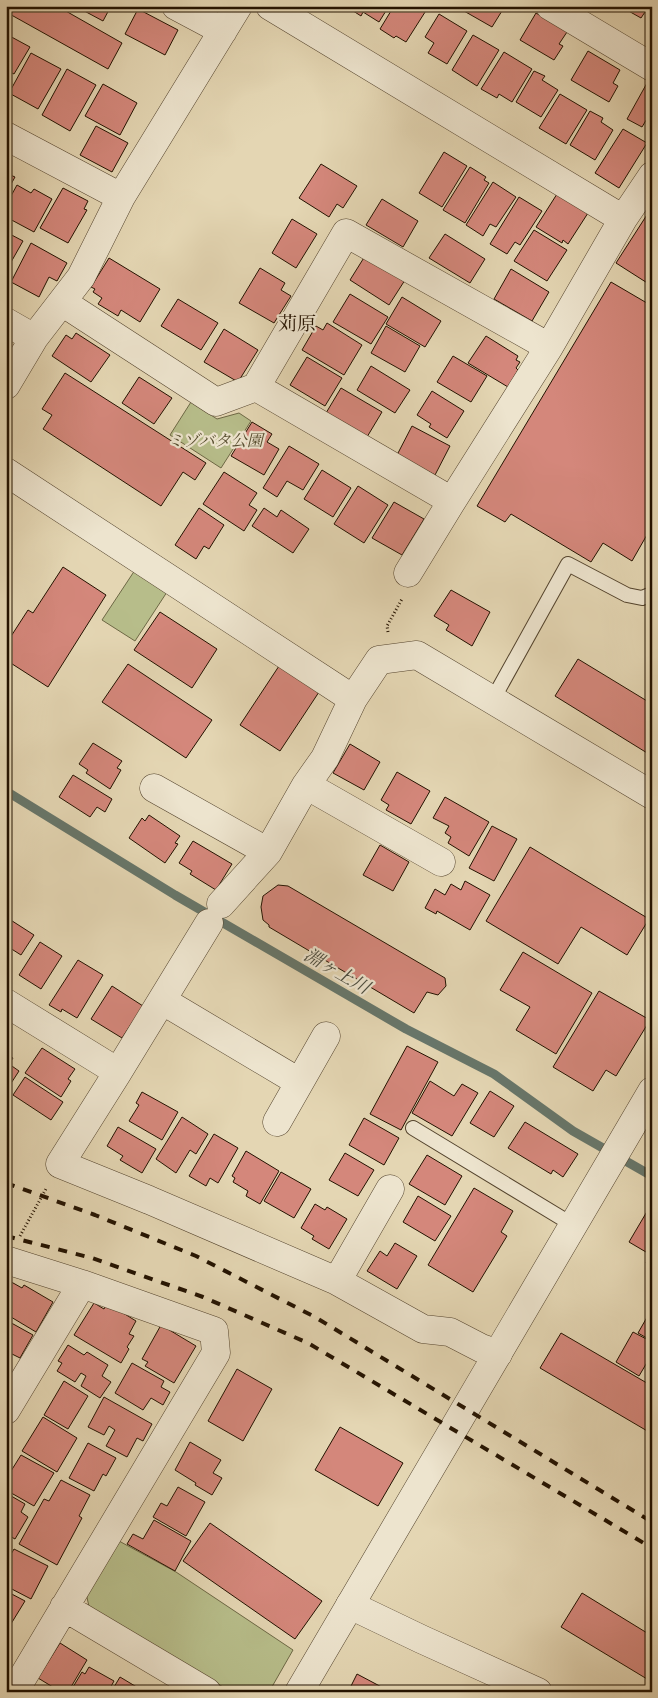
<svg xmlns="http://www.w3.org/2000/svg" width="658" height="1698" font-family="'EB Garamond','Noto Serif JP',serif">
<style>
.green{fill:#b7bd8a;stroke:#6d6845}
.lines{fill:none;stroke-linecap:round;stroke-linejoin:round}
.stream{stroke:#67766a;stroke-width:9}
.building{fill:#d4877b;stroke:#231200}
.service-casing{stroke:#53432d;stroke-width:16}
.minor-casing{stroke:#53432d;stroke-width:29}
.tertiary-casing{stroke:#53432d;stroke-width:29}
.path{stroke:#231200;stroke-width:3;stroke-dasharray:1 2.5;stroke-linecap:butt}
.service{stroke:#ede4ce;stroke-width:14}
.minor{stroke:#ede4ce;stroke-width:28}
.tertiary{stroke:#ede4ce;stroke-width:28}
.rail{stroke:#231200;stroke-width:4;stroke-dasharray:9 9;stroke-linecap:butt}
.labels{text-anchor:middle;stroke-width:4.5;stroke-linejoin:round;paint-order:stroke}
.park-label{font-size:16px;font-style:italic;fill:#574e30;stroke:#ede4ce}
.water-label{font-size:18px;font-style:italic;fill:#4b4c3e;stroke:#ede4ce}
.quarter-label{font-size:19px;fill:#231200;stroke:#ede4ce}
</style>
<rect width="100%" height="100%" fill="#e4d6b3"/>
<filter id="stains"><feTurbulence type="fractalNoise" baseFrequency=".004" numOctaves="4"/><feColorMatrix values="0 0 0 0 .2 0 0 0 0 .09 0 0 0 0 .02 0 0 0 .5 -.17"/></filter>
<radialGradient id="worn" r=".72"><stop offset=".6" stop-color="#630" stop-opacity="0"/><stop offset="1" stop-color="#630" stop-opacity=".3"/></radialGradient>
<path class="green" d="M191,402L217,419L239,413L251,421L221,468L170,435Z
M135,570L167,592L135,641L102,620Z
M119,1541L176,1572L293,1650L269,1692H232L90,1611L86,1593Z"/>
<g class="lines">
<path class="stream" d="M6,791L175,895L406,1029L494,1074L573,1131L652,1176"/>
</g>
<path class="building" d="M6,6H57L122,43L108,69L6,12Z
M75,6H111L103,21Z
M389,6L379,22L363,12L361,16L347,7Z
M394,6H423L427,9L406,42L396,36L394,38L380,29Z
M467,6H505L492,27L464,11Z
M626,6H652V16L645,12L641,18L625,9Z
M138,9L178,30L165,55L125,34Z
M536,13L567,32L559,44L563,46L554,60L520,40Z
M439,14L467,31L447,64L428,53L434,43L425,37Z
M6,34L30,47L14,74L6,70Z
M473,35L499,50L477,86L452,70Z
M588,51L620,70L613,83L618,86L609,102L571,80Z
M504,52L532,69L512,102L499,94L497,98L481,89Z
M31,53L61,69L38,109L9,93Z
M67,69L96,85L70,131L42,115Z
M534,71L545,76L542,80L558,90L541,117L516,102Z
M647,83L652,86V120L648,117L642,127L627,119Z
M103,84L137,103L120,135L85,116Z
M560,94L587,110L566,144L539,128Z
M590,111L603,118L601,122L613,130L595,160L570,145Z
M96,126L128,143L112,172L80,155Z
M623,129L647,143L619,188L595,173Z
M444,152L467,166L442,207L419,193Z
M321,164L357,186L343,208L337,204L329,217L299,198Z
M470,167L486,177L484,180L489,183L465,223L443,210Z
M6,173L15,177L6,193Z
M493,182L516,197L496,227L490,224L483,236L466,225Z
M17,185L31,193L34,189L52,199L34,232L6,217V205Z
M63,188L88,201L84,209L87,210L68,243L40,228Z
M557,194L588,213L568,244L563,240L562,243L536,227Z
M519,197L542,211L520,245L515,242L507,254L490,244Z
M382,199L418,221L403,247L366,225Z
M652,207V286L616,263Z
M292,219L317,234L296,268L272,253Z
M534,230L567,250L547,281L514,261Z
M6,232L23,241L6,271Z
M445,234L485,259L470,283L429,258Z
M31,243L67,263L57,281L49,277L39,297L11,282Z
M365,256L405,280L389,305L350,280Z
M109,258L160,289L140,322L121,310L118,316L98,304L102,298L93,292L95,289L91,287Z
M260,268L285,283L281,290L291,296L274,323L239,303Z
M511,269L549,292L532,321L494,299Z
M611,282L652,306V526L632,561L603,543L591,562L511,514L505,522L477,506Z
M350,294L388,317L371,344L333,322Z
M402,297L441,321L425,347L386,324Z
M178,299L218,323L201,350L161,326Z
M327,323L362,345L344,375L302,350L316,326L323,330Z
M386,326L420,346L405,372L371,353Z
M224,329L258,350L238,382L204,362Z
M76,333L110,355L91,382L52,356L66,335L72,339Z
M486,336L518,356L516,360L520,362L516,368L518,370L508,387L468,363Z
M453,356L487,376L471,402L437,382Z
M307,357L342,378L325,406L290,385Z
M371,366L410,390L395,413L357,390Z
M65,373L206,463L195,480L183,472L161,506L43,429L52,415L42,409Z
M139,377L172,398L154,424L122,403Z
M341,388L382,412L367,437L326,413Z
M432,391L464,411L447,438L429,427L431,424L417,415Z
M252,422L272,434L267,442L279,449L264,475L231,456Z
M412,426L450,446L435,475L397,455Z
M289,446L319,464L303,490L287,481L277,497L263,488Z
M322,470L351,488L333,517L304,499Z
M224,472L257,493L249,505L257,510L244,531L203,504Z
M358,486L388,505L364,543L334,524Z
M394,502L424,519L402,555L372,538Z
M199,508L224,525L209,549L204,546L196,559L175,545Z
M264,508L277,517L281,510L309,529L293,553L252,526Z
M63,567L106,595L48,687L6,660V644L28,610L33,613Z
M451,590L490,612L472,646L446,630L449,625L434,616Z
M160,612L217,649L192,688L134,650Z
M578,659L652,704V756L555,696Z
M128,664L212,720L186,758L102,702Z
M279,666L319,692L280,751L240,725Z
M93,743L122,761L117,768L121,770L110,789L86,773L88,770L79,764Z
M350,744L380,762L364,790L333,773Z
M397,772L430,791L411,824L386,810L389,805L381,800Z
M73,775L112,799L105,812L97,807L90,817L59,797Z
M445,797L489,822L469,856L448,843L451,837L445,833L449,826L433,818Z
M149,815L180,836L175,843L178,844L165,863L129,838L142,818L145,821Z
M492,826L517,839L494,881L469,868Z
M193,841L232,864L216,890L190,874L192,871L179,863Z
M380,845L409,862L393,891L363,875Z
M530,847L649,919L627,955L581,927L558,964L486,921Z
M465,881L490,895L470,930L437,911L436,914L425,908L435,889L445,895L451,884L461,890Z
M278,885L288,886L445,978L446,986L438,995L427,992L414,1013L269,927V925L263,920L261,907L263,896Z
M6,917L34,935L21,955L10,948L6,952Z
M40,942L62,956L41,989L19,975Z
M523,952L592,993L556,1054L516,1030L530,1007L500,990Z
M78,960L103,975L77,1018L62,1009L61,1012L49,1005Z
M112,986L143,1006L122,1038L91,1019Z
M599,991L650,1020L616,1076L606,1070L593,1091L553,1067Z
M407,1046L438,1062L401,1130L370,1114Z
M42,1048L75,1069L68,1079L71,1081L61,1097L25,1073Z
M6,1054L13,1058L9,1064L19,1071L6,1091Z
M25,1077L63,1102L51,1120L13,1095Z
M430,1081L454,1096L462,1084L478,1093L452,1136L412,1113Z
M490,1091L514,1106L494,1137L470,1123Z
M142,1092L178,1112L162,1140L129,1121L139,1105L136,1103Z
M182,1117L208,1134L196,1154L190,1150L176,1173L156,1159Z
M364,1118L399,1138L384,1165L349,1145Z
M525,1122L578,1154L563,1177L553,1170L551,1174L508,1148Z
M118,1127L156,1149L142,1173L120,1160L123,1156L107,1146Z
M214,1134L238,1148L218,1183L210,1178L206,1186L189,1176Z
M246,1151L279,1171L260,1204L246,1196L248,1191L233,1182L235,1178L232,1176Z
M345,1153L374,1170L358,1196L329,1180Z
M427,1155L462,1176L445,1205L409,1184Z
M281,1172L311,1189L294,1218L264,1201Z
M474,1188L513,1211L501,1232L507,1236L473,1292L428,1265Z
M418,1196L451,1216L435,1241L403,1222Z
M652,1203V1267L646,1263L651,1255L629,1242Z
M315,1204L325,1210L327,1207L347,1219L329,1249L312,1239L314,1236L301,1228Z
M395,1243L417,1256L397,1289L367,1271L380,1251L387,1256Z
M6,1279L22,1288L24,1285L53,1302L36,1332L6,1314Z
M94,1303L104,1309L107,1303L136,1321L129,1334L134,1336L127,1347L129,1349L121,1363L74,1335Z
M650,1312L652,1313V1341L638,1333Z
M6,1320L33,1335L20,1358L6,1351Z
M161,1325L196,1346L174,1383L145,1366L148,1362L142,1359Z
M633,1332L652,1342V1354L639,1376L616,1362Z
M561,1333L652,1386V1427L649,1432L540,1368Z
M68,1345L84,1355L87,1352L108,1365L102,1376L111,1382L100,1398L81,1386L86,1376L81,1373L75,1382L57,1371L62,1363L58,1361Z
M132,1363L164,1381L161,1387L170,1392L163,1405L151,1398L143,1410L115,1393Z
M237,1369L272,1389L243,1441L208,1421Z
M64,1381L88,1396L68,1429L44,1415Z
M104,1397L152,1424L143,1441L137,1438L127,1457L106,1446L115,1430L109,1426L104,1435L88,1427Z
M43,1417L77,1438L57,1472L22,1451Z
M340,1427L403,1463L378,1506L315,1470Z
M190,1442L221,1460L213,1473L222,1478L212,1495L195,1485L196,1483L175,1470Z
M88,1443L116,1458L106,1476L103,1474L94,1491L69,1478Z
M21,1455L54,1473L34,1506L6,1490V1479Z
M61,1480L90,1495L79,1516L82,1518L57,1565L19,1544L44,1499L49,1501Z
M178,1487L205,1502L186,1536L153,1517L161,1503L167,1506Z
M6,1493L25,1504L21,1512L28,1517L15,1539L6,1534Z
M154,1520L191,1541L175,1571L127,1544L133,1534L143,1539Z
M210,1523L322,1601L295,1639L183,1561Z
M14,1549L48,1566L31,1599L6,1586V1563Z
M6,1591L25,1601L6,1632Z
M582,1593L652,1636V1682L561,1627Z
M60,1643L87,1660L68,1692H61L38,1678Z
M89,1667L114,1681L108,1692H70L82,1672L85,1674Z
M357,1674L391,1692H348Z
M120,1677L145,1692H111Z"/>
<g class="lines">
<g class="service-casing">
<path id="service" d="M492,701L568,564L627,595L642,598L652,594
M413,1128L573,1225"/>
</g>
<g class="minor-casing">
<path id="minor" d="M176,6L223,31
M270,6L623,219
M550,6L652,67
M6,136L121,197
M62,302L216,402L256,387L452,501L549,347L623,219L652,176
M6,322L34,338
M6,385L34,338L81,277L121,197L238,6
M256,387L346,233L549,347
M6,472L353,699L379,660L417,655L652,795
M408,573L452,501
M306,785L441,862
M154,788L268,852
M221,904L268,852L306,785L325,758L353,699
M163,1001L299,1082
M6,1003L118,1072L209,923
M118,1072L60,1164L149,1200L337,1281L423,1329L450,1332L481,1348L498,1354
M277,1122L326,1036
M6,1260L82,1284L214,1331L216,1353L14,1692
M337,1281L390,1189
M6,1410L82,1284
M350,1605L421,1639L538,1692
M64,1607L207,1692"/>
</g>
<g class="tertiary-casing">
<path id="tertiary" d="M299,1692L652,1091"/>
</g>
<path class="path" d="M388,632L387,626L402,599
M20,1236L47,1187"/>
<use href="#service" class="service"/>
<use href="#minor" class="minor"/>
<use href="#tertiary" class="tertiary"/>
<path class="rail" d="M6,1183L95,1215L196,1256L315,1317L652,1522
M6,1236L92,1258L203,1297L308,1343L652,1548"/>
</g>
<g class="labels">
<g class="park-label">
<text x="215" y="446">ミゾバタ公園</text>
</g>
<g class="water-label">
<text transform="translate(337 971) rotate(30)" y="6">淵ヶ上川</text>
</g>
<g class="quarter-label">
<text x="297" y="330">苅原</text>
</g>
</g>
<rect width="658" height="1698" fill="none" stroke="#e4d6b3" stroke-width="25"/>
<rect x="8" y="8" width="643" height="1683" fill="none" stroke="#231200" stroke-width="2.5"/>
<rect x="12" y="12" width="633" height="1673" fill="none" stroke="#231200"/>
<rect width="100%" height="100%" filter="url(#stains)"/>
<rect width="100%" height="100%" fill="url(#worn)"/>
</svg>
